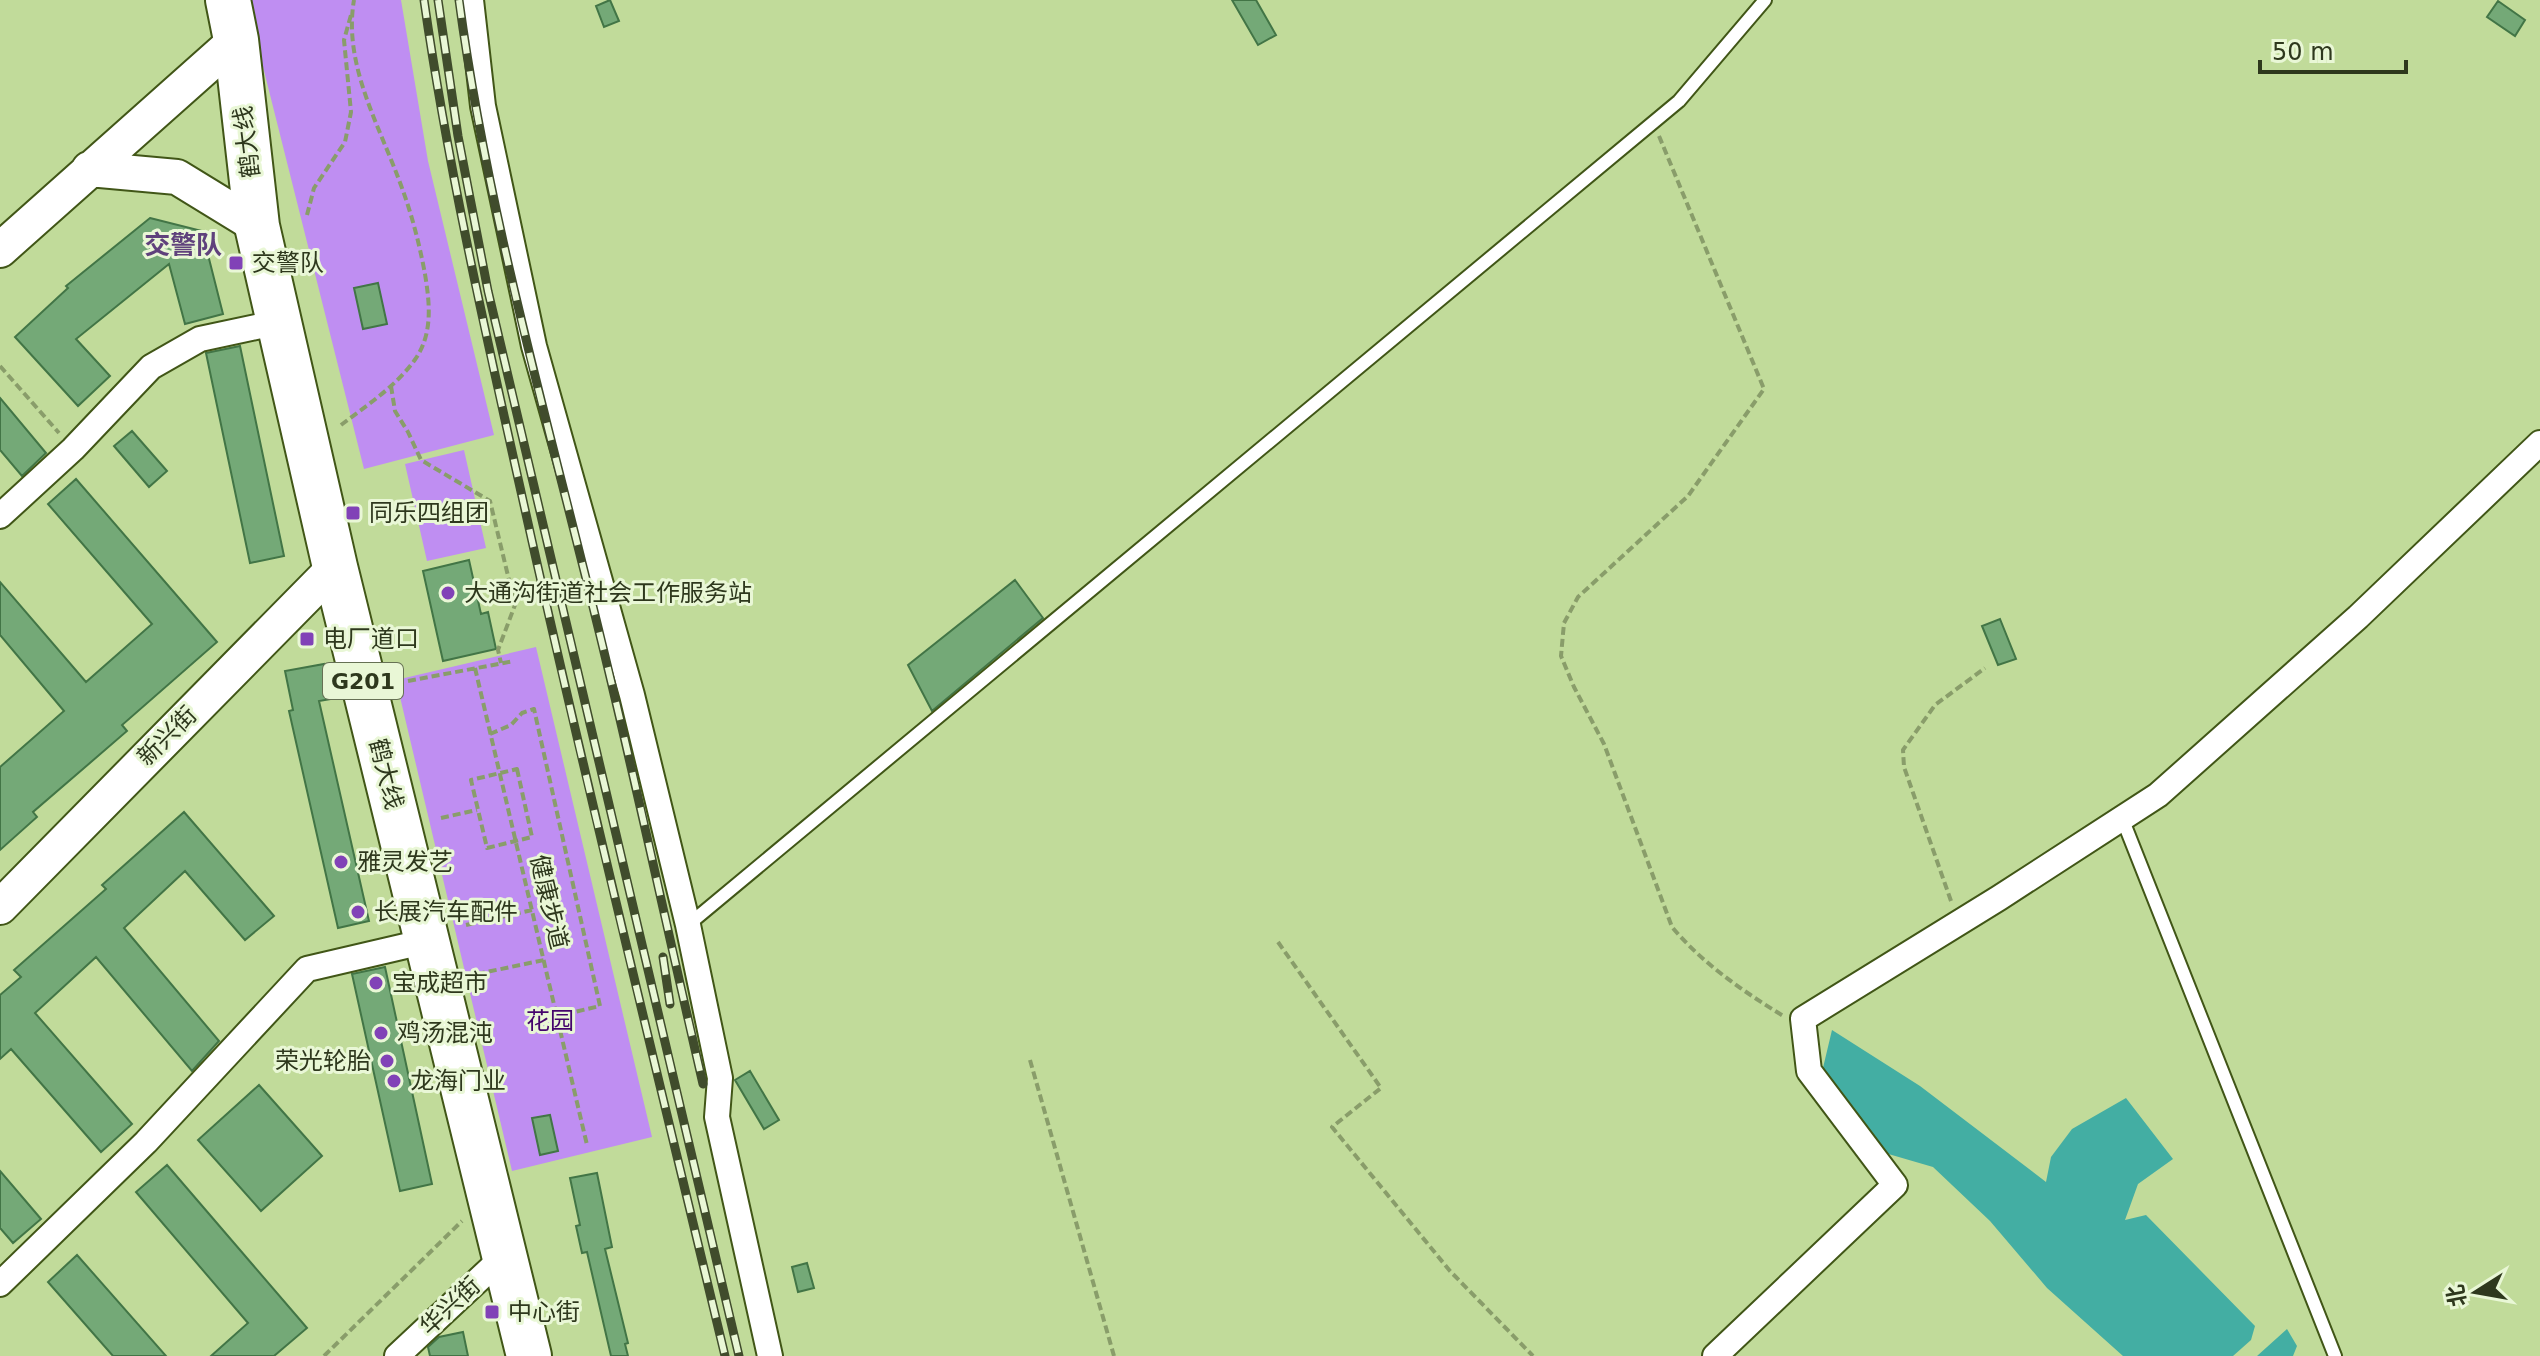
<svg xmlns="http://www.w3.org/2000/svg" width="2540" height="1356" font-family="'DejaVu Sans','Noto Sans SC',sans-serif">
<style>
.green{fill:#bf8ef2}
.water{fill:#43aea3}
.building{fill:#74a977;stroke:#427546;stroke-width:2}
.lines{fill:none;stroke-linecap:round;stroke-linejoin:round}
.lane-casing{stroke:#415617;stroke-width:16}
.street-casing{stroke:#415617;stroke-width:28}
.secondary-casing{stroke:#415617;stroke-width:38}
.highway-casing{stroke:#415617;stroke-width:48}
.path{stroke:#899d6a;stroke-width:4;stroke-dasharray:8 4;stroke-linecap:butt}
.lane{stroke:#fff;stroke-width:12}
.street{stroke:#fff;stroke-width:24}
.secondary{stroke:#fff;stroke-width:34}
.highway{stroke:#fff;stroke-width:44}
.rail-casing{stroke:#404c2c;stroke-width:9}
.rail{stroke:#e9f7d6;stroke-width:6;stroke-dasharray:18;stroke-linecap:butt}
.poi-dot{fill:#8142b7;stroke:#e9f7d6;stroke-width:3}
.labels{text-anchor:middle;stroke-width:6;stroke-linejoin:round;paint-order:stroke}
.shield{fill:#e9f7d6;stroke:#667154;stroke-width:2}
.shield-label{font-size:22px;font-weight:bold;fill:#2e381d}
.street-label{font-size:24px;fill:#2e381d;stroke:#e9f7d6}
.poi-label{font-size:24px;fill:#2e381d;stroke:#e9f7d6;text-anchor:start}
.park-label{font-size:24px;fill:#44046c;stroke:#e9f7d6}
.neighbourhood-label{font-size:26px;font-weight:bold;fill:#5f417c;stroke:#e9f7d6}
</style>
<rect width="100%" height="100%" fill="#c1db9a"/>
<path class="green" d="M249,0H401L428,161L494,435L364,469L250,15Z
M464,450L486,548L427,561L405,464Z
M536,647L652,1137L512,1171L396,680Z"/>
<path class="water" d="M1832,1030L1920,1086L2046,1182L2051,1157L2072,1129L2126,1098L2173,1159L2138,1184L2125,1220L2146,1215L2255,1326L2251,1340L2233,1356H2123L2047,1288L1990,1221L1933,1167L1885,1153L1822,1072Z
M2287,1329L2297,1346L2293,1356H2257Z"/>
<path class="building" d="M610,0L619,21L604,27L596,6Z
M1232,0H1256L1276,35L1258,45Z
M2498,1L2525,20L2515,36L2487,17Z
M150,218L202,231L223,314L185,324L169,264L76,339L110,376L78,406L15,337L68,288L66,286Z
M378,283L387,324L363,329L354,288Z
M240,346L284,556L250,563L206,353Z
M0,398L46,453L22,476L0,450Z
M132,431L167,471L149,487L114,446Z
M76,479L217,642L122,725L127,731L33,812L37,817L0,850V767L64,711L0,635V582L86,682L152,624L48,504Z
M469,560L481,614L488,612L496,649L443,661L423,571Z
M1015,580L1043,618L932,711L908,665Z
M2000,619L2016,659L1998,665L1982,626Z
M324,664L331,699L319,701L369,921L338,928L289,711L293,710L285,671Z
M184,812L274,916L245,940L185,871L124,928L219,1041L192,1071L96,957L35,1013L132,1124L101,1152L11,1049L0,1059V995L21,977L14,970L106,889L102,885Z
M385,967L432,1184L400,1191L352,974Z
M750,1071L779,1120L764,1129L735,1080Z
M259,1085L322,1156L261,1211L198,1140Z
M550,1115L558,1151L540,1155L532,1118Z
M167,1165L307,1328L274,1356H211L248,1323L136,1192Z
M0,1171L41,1219L13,1243L0,1228Z
M597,1173L612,1247L605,1249L628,1343L625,1344L628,1356H611L587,1252L582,1253L576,1226L580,1225L570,1178Z
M77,1255L166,1356H113L48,1282Z
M807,1263L814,1288L798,1292L792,1267Z
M463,1332L468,1356H430L428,1347L439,1337Z"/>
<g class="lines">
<g class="lane-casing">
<path id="lane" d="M2122,818L2335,1356
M688,925L1679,101L1765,0"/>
</g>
<g class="street-casing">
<path id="street" d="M471,0L483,106L534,346L632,695L688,925L720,1078L717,1117L770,1356
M0,516L73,449L151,367L200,339L279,322
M0,1284L146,1142L307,969L427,941
M397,1356L504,1256
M1715,1356L1895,1185L1809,1071L1803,1019L1999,898L2158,795L2358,617L2540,443"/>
</g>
<g class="secondary-casing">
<path id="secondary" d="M89,169L177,177L257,226
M0,250L236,40
M0,907L335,567"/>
</g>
<g class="highway-casing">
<path id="highway" d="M228,0L236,40L257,226L335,567L529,1356"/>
</g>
<path class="path" d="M1659,136L1764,389L1688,496L1578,597L1564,623L1561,656L1574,687L1604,744L1672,927C1703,964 1744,992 1785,1017
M307,215L314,188L345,142L351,112L344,40L351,15
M0,366L59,433
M391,386L395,411L408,432L421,460L490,501L515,605L498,650L501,663
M341,425C366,406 395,387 414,361C433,335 430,305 425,274C419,242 411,211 399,180C378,123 343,63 354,0
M475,668L587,1145
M408,681L514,661
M490,734L511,725L522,713L534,709L600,1006L557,1016
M517,769L532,837L487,848L471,780Z
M441,818L477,810
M1951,901L1904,767L1903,750L1935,705L1985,668
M466,925L532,910
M1278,942L1381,1088L1332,1127L1450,1271L1533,1356
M477,974L544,960
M1030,1060L1114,1356
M324,1356L462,1221"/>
<use href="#lane" class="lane"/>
<use href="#street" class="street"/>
<use href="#secondary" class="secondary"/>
<use href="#highway" class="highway"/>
<g class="rail-casing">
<path id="rail" d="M424,0C450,182 492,361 532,541C593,813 660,1084 725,1356
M438,0L458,136L488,291L739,1356
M459,0C487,210 546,414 596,619C634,773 667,929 703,1084
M663,957L670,1004"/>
</g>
<use href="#rail" class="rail"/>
</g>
<g class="poi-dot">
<rect x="228" y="255" width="16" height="16" rx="4"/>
<rect x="345" y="505" width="16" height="16" rx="4"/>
<circle cx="448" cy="593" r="8"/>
<rect x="299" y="631" width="16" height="16" rx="4"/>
<circle cx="341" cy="862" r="8"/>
<circle cx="358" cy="912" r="8"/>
<circle cx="376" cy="983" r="8"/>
<circle cx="381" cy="1033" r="8"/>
<circle cx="387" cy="1061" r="8"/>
<circle cx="394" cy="1081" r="8"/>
<rect x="484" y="1304" width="16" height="16" rx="4"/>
</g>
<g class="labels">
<rect class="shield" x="323" y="663" width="80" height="36" rx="6"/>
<g class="shield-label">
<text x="363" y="689">G201</text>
</g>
<g class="street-label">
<text transform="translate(247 142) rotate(-97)" y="8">鹤大线</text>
<text transform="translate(167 736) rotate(-45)" y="8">新兴街</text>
<text transform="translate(386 774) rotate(76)" y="8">鹤大线</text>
<text transform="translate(549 902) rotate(77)" y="8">健康步道</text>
<text transform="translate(450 1306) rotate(-43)" y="8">华兴街</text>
</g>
<g class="poi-label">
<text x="252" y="271">交警队</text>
<text x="369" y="521">同乐四组团</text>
<text x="464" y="601">大通沟街道社会工作服务站</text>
<text x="323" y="647">电厂道口</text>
<text x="357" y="870">雅灵发艺</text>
<text x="374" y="920">长展汽车配件</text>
<text x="392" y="991">宝成超市</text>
<text x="397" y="1041">鸡汤混沌</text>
<text x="371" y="1069" text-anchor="end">荣光轮胎</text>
<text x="410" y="1089">龙海门业</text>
<text x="508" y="1320">中心街</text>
</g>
<g class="park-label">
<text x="550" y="1029">花园</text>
</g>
<g class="neighbourhood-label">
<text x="183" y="254">交警队</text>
</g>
</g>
<g transform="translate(2476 1292) rotate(259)" stroke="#e9f7d6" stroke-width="6" paint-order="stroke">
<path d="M0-6L14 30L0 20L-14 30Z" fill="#2e381d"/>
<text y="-12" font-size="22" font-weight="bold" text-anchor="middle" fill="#2e381d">北</text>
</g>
<path d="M2260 60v12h146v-12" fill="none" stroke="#2e381d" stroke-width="4"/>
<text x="2272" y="60" font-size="24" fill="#2e381d" stroke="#e9f7d6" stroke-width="6" paint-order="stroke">50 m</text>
</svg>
